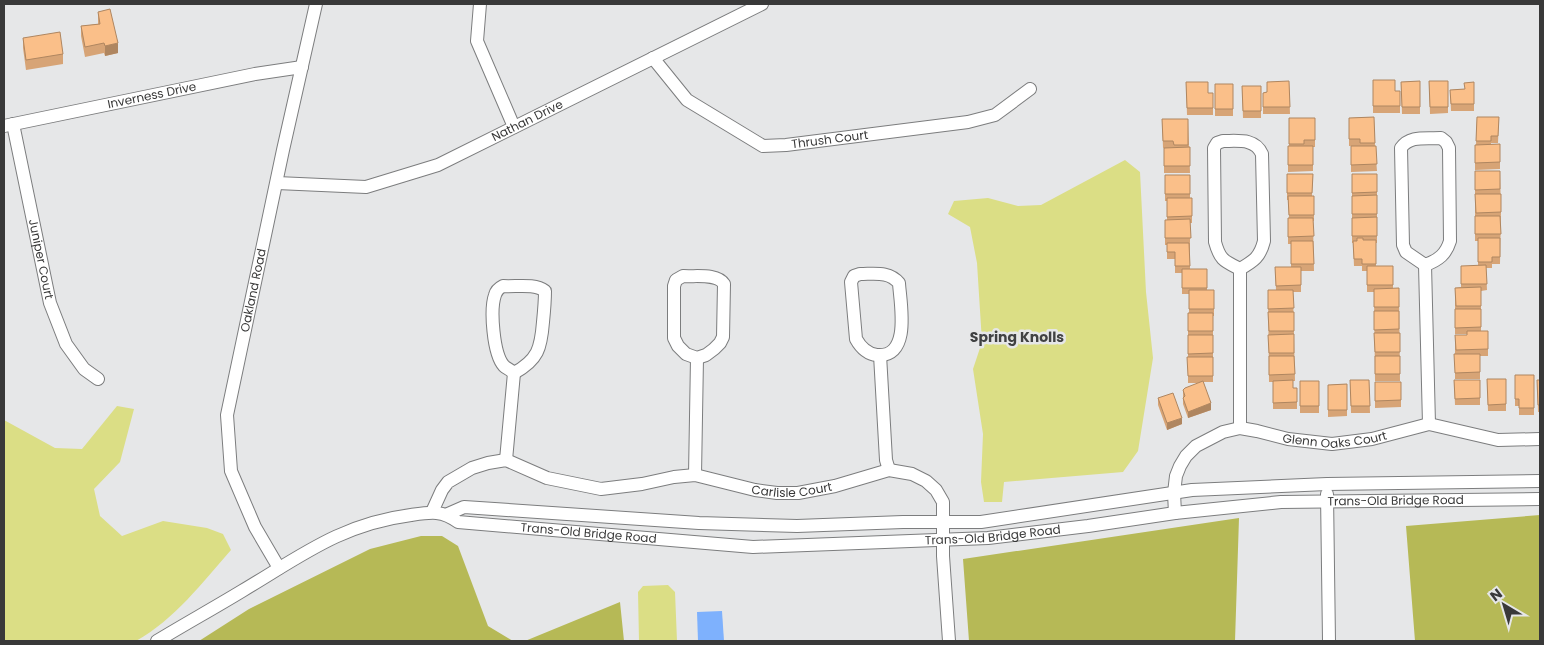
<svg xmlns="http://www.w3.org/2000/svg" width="1544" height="645" font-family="Poppins,sans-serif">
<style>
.green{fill:#dbde85}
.forest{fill:#b6b956}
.water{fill:#7eb1fd}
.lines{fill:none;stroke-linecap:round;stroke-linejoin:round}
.minor-casing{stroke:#7c7d7e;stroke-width:14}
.minor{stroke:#fff;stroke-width:12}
.wall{fill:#d7a476}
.shaded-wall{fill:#af8660}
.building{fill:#fabf89;stroke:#af8660}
.labels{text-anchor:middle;stroke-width:5;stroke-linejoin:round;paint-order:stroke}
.street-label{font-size:12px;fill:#393939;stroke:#e6e7e8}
.neighbourhood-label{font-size:14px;font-weight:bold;fill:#404142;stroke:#e6e7e8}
</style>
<rect width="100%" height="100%" fill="#e6e7e8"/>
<path class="green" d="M1125,160L1140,172L1146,292L1153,358L1138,451L1123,472L1004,482L1002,502H984L981,482L983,434L973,369L982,342L977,263L970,227L948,214L954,201L988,198L1018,206L1041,205Z
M117,406L134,409L120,462L94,489L100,516L122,536L163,521L207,528L223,534L231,550C202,583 175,619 136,641H4V420L55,448L82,449Z
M668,585L675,592L677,641H639L638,592L643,586Z"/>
<path class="forest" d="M1540,515V641H1415L1406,526Z
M1239,518L1235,641H969L963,559Z
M421,536H442L458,546L488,626L513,641H199L249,609L370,549Z
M620,602L624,641H525Z"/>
<path class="water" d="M722,611L724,641H698L697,612Z"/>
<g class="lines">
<g class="minor-casing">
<g id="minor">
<path d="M480,4L477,41L514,127"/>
<path id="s1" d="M653,58L687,100L763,146L786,145L968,122L995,115L1030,89"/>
<path id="s2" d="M13,124L50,303L66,344L84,369L98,379"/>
<path id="s3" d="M4,126L255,74L302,67"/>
<path d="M1441,138L1446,142L1449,148L1450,241C1446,254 1439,260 1425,265L1406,252L1403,245L1401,148C1410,135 1426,139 1441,138Z"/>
<path d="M1223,141C1238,141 1255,138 1262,154L1264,241C1260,257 1254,261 1240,269C1224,261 1220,260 1215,242L1214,148L1217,143Z"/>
<path id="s4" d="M277,183L366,187L438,165L762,4"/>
<path d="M1425,265L1429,424"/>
<path d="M860,274C875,274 889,271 899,283C900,302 912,358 877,355C867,354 861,348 856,339L851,282L854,276Z"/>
<path d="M683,276C695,277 717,273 724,284L723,337L720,343L714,349L706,355L697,358L686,354L678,346L674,338V286L676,280Z"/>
<path d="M503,286C516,287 534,283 545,291C545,302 544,312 543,322C541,348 538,360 514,373C511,370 506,368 504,366C493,354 490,309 495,295C496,291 499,288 503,286Z"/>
<path d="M880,355L886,460L889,470"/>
<path d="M1240,428V269"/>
<path d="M506,460L514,373"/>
<path d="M695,475L697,358"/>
<path d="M1327,494L1329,641"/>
<path id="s5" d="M432,512L442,490L448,482L472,468L488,463L506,460L547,478L601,489L642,484L674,477L695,475L755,490L777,493H798L835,486L889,470L912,474L926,481L936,490L943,502V556L949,641"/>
<path id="s6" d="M1175,513L1174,493L1176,476L1180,466L1186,456L1196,446L1223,432L1240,428L1257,431L1288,439L1332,444L1372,439L1429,424L1498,440L1540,439"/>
<path d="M448,514L464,507L699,523L797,526L903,522H981L1192,490L1327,484L1540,481"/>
<path id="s7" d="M279,568L255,527L231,471L227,415L283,150L316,4"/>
<path id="s8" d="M157,641C185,624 214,608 242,591C301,556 341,524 411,515C431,512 442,510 458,522L753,547L988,538L1088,526L1175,513L1281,502L1540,499"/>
</g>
</g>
<use href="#minor" class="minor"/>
</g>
<path class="wall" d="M98,12L118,53L105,56L104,53L85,57L81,36V26L98,24Z
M23,38L63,54V64L26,70L23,48Z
M1373,80L1395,91H1400V113H1373Z
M1289,81L1290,114H1263V93L1267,92Z
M1420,81V114H1402L1401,82Z
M1429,81H1448V113L1430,114Z
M1186,82L1208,93H1213V115H1187Z
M1474,82V111H1451L1450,90L1465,89Z
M1215,84H1233V116H1215Z
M1242,86H1261V118H1243Z
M1374,117L1375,146L1377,171L1351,172V146H1349V118Z
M1477,117H1499L1498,143H1491V144H1500V169L1475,170V145H1476Z
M1289,118H1315V147H1313V171L1288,172V146H1289Z
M1162,119H1188L1190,173H1164V148H1163Z
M1475,171H1500L1501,212L1500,264H1492V268H1486L1487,290L1481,291V331H1488V356H1480V379H1455V335H1467V334H1455V288L1461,287V266H1478V241H1475Z
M1287,174H1313L1312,196L1314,215V221H1313L1314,271H1301V292H1293L1295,381H1293V388H1297V409H1273V382H1269L1268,290H1276L1275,267H1291V244H1288V218H1289L1288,200H1287Z
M1352,174H1377V243H1376V266H1393V289L1399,288L1400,381H1375L1374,292H1367V271H1362V266H1354L1353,243H1352Z
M1165,175H1190V198H1192V223H1190V269H1207V290H1214V316H1213V382H1203L1211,410L1188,418L1183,404V390L1200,383H1188V313H1189V294H1182V273H1175V259H1167V245H1165V220H1167V201H1165Z
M1515,375H1534V415H1519V406H1515Z
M1487,379H1506V411H1488Z
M1350,380H1369L1370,413H1351Z
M1454,380H1480V405H1455Z
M1537,380H1540V412H1538Z
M1300,381H1319V413H1300Z
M1375,382H1401V407L1375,408Z
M1347,384V416L1328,417V385Z
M1158,398L1182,424L1167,430L1158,405Z"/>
<path class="shaded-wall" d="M118,43V53L105,56V46Z
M1211,403V410L1188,418V412Z
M1182,418V424L1167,430V423Z"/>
<path class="building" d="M110,9L118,43L105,46L104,43L85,47L81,26L100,24L98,12Z
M60,32L63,54L26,60L23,38Z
M1373,80H1395V91H1400V106H1373Z
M1289,81L1290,107H1263V93L1267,92V82Z
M1420,81V107H1402L1401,82Z
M1429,81H1448V107H1430Z
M1186,82H1208V93H1213V108H1187Z
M1474,82V104H1451L1450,90L1465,89L1464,83Z
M1215,84H1233V109H1215Z
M1242,86H1261V111H1243Z
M1374,117L1375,143H1360V139H1349V118Z
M1477,117H1499L1498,136H1491V141H1476Z
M1289,118H1315V140H1304V144H1289Z
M1162,119H1188V145H1174L1173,141H1163Z
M1500,144V162L1475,163V145Z
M1288,146H1313V165H1288Z
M1351,146H1376L1377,164L1351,165Z
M1190,147V166H1164V148Z
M1475,171H1500V189L1475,190Z
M1287,174H1313L1312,193H1287Z
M1352,174H1377V192L1352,193Z
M1165,175H1190V194H1165Z
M1475,194H1501V212L1476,213Z
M1377,195V214H1352V196Z
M1288,196H1314V215H1289Z
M1167,198H1192V216L1167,217Z
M1475,216H1500L1501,234H1475Z
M1377,217V236H1352V218Z
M1288,218H1313L1314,236L1288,237Z
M1190,219L1191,238H1165V220Z
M1357,238H1363V240H1376V264H1362V259H1354L1353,241H1357Z
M1478,238H1500V257H1492V262H1478Z
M1291,241H1313L1314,264H1291Z
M1167,243H1189L1190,266H1175V252H1167Z
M1486,265L1487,284H1461V266Z
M1367,266H1393V285H1367Z
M1275,267H1301V285L1276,286Z
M1182,269H1207V288H1182Z
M1481,287V306H1456L1455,288Z
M1399,288V307H1374V289Z
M1189,290H1214V309H1189Z
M1268,290H1293L1294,308L1268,309Z
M1455,309H1481V327L1455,328Z
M1374,311H1399V329L1374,330Z
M1268,312H1294V331H1269Z
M1188,313H1213V331H1188Z
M1467,331H1488V349L1456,350L1455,335H1467Z
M1374,333H1400V352H1375Z
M1294,334V353H1269L1268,335Z
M1188,335H1213V353L1188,354Z
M1454,354H1480V372L1455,373Z
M1269,356H1294L1295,374L1269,375Z
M1375,356H1400V374H1375Z
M1187,357H1213V376H1188Z
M1515,375H1534V408H1519V399H1515Z
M1487,379H1506V404L1488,405Z
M1293,380V388H1297V402L1273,403V381Z
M1350,380H1369L1370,406H1351Z
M1454,380H1480V398L1455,399Z
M1537,380H1540V405H1538Z
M1203,381L1211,403L1188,412L1183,398L1185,396L1183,390L1185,388Z
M1300,381H1319V406H1300Z
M1375,382H1401V400L1375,401Z
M1347,384V410H1328V385Z
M1173,393L1182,418L1167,423L1158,398Z"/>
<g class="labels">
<g class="street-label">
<text dy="4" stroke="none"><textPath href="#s3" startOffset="151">Inverness Drive</textPath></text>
<text dy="4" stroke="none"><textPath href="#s4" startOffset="264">Nathan Drive</textPath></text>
<text dy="4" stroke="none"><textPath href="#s1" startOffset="210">Thrush Court</textPath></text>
<text dy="4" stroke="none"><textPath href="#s2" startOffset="138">Juniper Court</textPath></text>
<text dy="4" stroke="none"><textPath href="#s7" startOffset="292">Oakland Road</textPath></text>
<text dy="4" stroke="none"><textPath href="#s6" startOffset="218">Glenn Oaks Court</textPath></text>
<text dy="4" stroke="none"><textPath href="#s5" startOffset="391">Carlisle Court</textPath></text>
<text dy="4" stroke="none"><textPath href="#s8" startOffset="1276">Trans-Old Bridge Road</textPath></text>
<text dy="4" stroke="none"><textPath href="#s8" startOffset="466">Trans-Old Bridge Road</textPath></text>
<text dy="4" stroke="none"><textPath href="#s8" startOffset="871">Trans-Old Bridge Road</textPath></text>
</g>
<g class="neighbourhood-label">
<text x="1017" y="342">Spring Knolls</text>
</g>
</g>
<rect width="1544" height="645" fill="none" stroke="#393939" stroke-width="10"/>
<g transform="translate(1504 605) rotate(322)" stroke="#e6e7e8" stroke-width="4" paint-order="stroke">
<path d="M0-4L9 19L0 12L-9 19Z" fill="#393939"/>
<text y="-8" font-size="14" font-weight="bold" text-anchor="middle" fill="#393939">N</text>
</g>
</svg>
